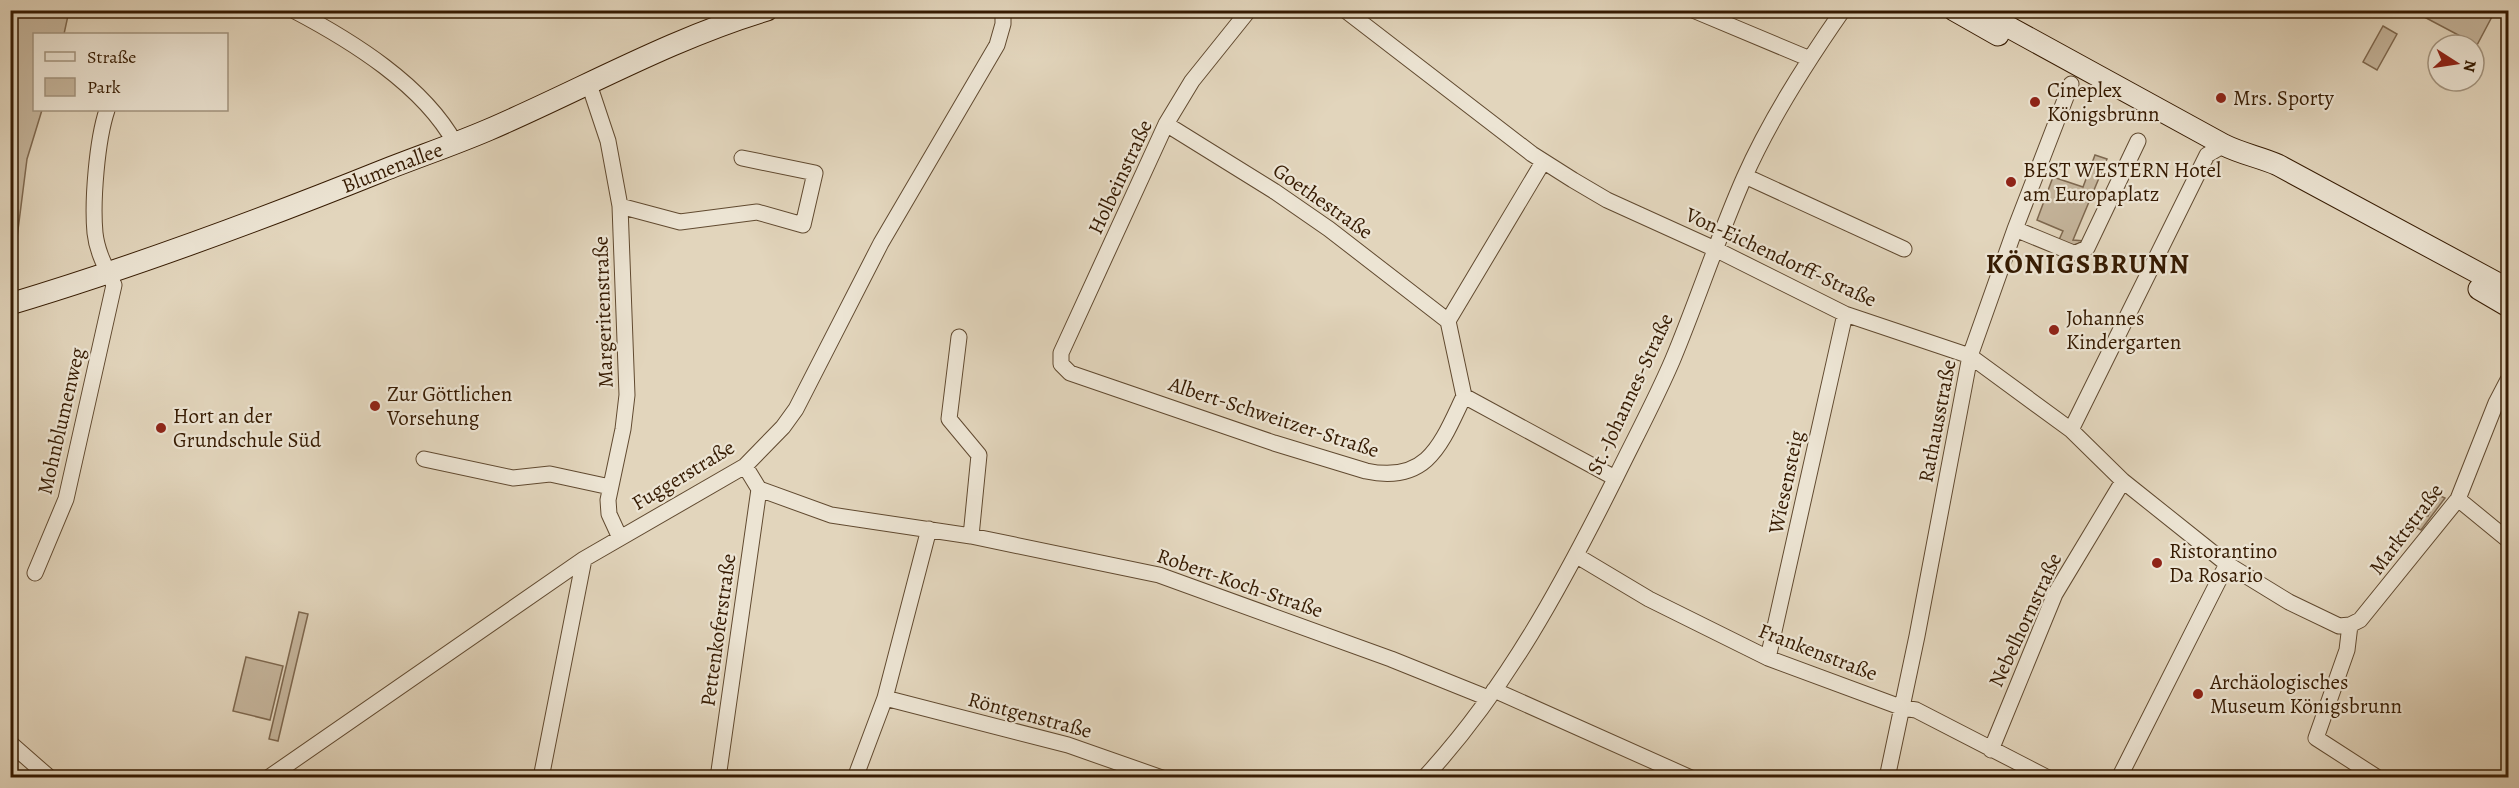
<svg xmlns="http://www.w3.org/2000/svg" width="2519" height="788" font-family="Alegreya,serif">
<style>
.green{fill:#c5b59c;stroke:#7e684f;stroke-width:1.5}
.lines{fill:none;stroke-linecap:round;stroke-linejoin:round}
.street-casing{stroke:#614a30;stroke-width:17}
.secondary-casing{stroke:#361b02;stroke-width:23}
.street{stroke:#ece4d3;stroke-width:15}
.secondary{stroke:#ece4d3;stroke-width:21}
.poi-dot{fill:#8f2418;stroke:#ece4d3;stroke-width:2}
.labels{text-anchor:middle;stroke-width:4.5;stroke-linejoin:round;paint-order:stroke}
.poi-label{font-size:21px;fill:#361b02;stroke:#ece4d3;text-anchor:start}
.street-label{font-size:21px;fill:#361b02;stroke:#ece4d3}
.district-label{font-size:27px;font-weight:bold;letter-spacing:1.5px;fill:#361b02;stroke:#ece4d3}
</style>
<rect width="100%" height="100%" fill="#e2d5bc"/>
<filter id="stains"><feTurbulence type="fractalNoise" baseFrequency=".00333" numOctaves="4"/><feColorMatrix values="0 0 0 0 .2 0 0 0 0 .09 0 0 0 0 .02 0 0 0 .5 -.17"/></filter>
<radialGradient id="worn" r=".72"><stop offset=".6" stop-color="#630" stop-opacity="0"/><stop offset="1" stop-color="#630" stop-opacity=".3"/></radialGradient>
<path class="green" d="M11,10L69,11L64,34H34V110H42L27,159L11,285Z
M2413,11H2495L2477,45Z
M2383,26L2397,34L2377,70L2363,62Z
M2095,155L2107,159L2073,240L2085,241L2071,246L2058,242L2063,231L2037,220L2053,177L2083,187Z
M2431,492L2445,498L2421,530L2417,528L2423,514L2428,516L2435,499L2429,496Z
M299,612L308,614L278,741L269,739Z
M246,657L283,666L270,720L233,711Z"/>
<g class="lines">
<g class="street-casing">
<path id="street" d="M293,10C352,41 423,85 455,143
M1249,10L1192,81L1166,124L1061,353V364L1070,373L1274,443L1366,471C1428,484 1441,444 1464,396
M1345,10L1532,154L1573,180L1607,200L1715,249L1845,314L1970,356L2071,430L2123,481L2227,564L2289,602L2339,626L2350,625L2360,620L2458,499L2496,403L2508,380
M1693,10L1810,59
M589,84L608,141L620,206L627,395L623,429L608,500L609,514L620,538
M1166,124L1274,191L1329,229L1448,321
M1745,176L1904,249
M620,206L680,222L757,212L803,225L815,173L742,158
M2015,229L2071,252L2076,253L2087,248L2138,141
M1448,321L1464,396L1615,478
M1448,321L1543,162
M959,337L949,419L979,455L971,536
M2071,430L2207,155L2224,145
M424,459L513,478L550,474L610,487
M745,466L759,489L831,515L971,536L1159,575L1391,659L1488,698
M2458,499L2508,540
M1577,556L1649,599L1768,658L1903,708L1916,710L2048,778
M35,573L66,499L114,285C106,268 97,252 95,233C92,201 97,140 107,110
M2350,625L2347,650L2316,738L2378,778
M1768,658L1845,314
M1494,690L1691,778
M885,698L1068,745L1162,778
M10,743L50,778
M1991,750L2055,594L2123,481
M268,778L584,559L745,466L783,427L796,409L881,243L997,45L1003,24V10
M541,778L584,559
M718,778L759,489
M855,778L885,698L929,529
M1424,778C1506,690 1563,583 1616,477C1635,438 1656,399 1673,359C1698,299 1718,237 1744,178C1770,119 1806,63 1843,10
M1887,778L1917,636L1970,356L2015,229L2071,84
M2119,778L2227,564"/>
</g>
<g class="secondary-casing">
<g id="secondary">
<path d="M1954,10L1998,35"/>
<path d="M1983,10L1994,19L2224,145C2242,154 2260,157 2278,165L2508,289"/>
<path d="M2479,289L2508,306"/>
<path id="s1" d="M10,304C137,266 260,220 382,171C417,157 453,145 488,130C581,90 670,39 767,10"/>
</g>
</g>
<use href="#street" class="street"/>
<use href="#secondary" class="secondary"/>
</g>
<g class="poi-dot">
<circle cx="2221" cy="98" r="6"/>
<circle cx="2035" cy="102" r="6"/>
<circle cx="2011" cy="182" r="6"/>
<circle cx="2054" cy="330" r="6"/>
<circle cx="375" cy="406" r="6"/>
<circle cx="161" cy="428" r="6"/>
<circle cx="2157" cy="563" r="6"/>
<circle cx="2198" cy="694" r="6"/>
</g>
<g class="labels">
<g class="poi-label">
<text x="2047" y="97">Cineplex<tspan x="2047" dy="24">Königsbrunn</tspan></text>
<text x="2233" y="105">Mrs. Sporty</text>
<text x="2023" y="177">BEST WESTERN Hotel<tspan x="2023" dy="24">am Europaplatz</tspan></text>
<text x="2066" y="325">Johannes<tspan x="2066" dy="24">Kindergarten</tspan></text>
<text x="387" y="401">Zur Göttlichen<tspan x="387" dy="24">Vorsehung</tspan></text>
<text x="173" y="423">Hort an der<tspan x="173" dy="24">Grundschule Süd</tspan></text>
<text x="2169" y="558">Ristorantino<tspan x="2169" dy="24">Da Rosario</tspan></text>
<text x="2210" y="689">Archäologisches<tspan x="2210" dy="24">Museum Königsbrunn</tspan></text>
</g>
<g class="street-label">
<text dy="7" stroke="none"><textPath href="#s1" startOffset="406">Blumenallee</textPath></text>
<text transform="translate(1120 177) rotate(-65)" y="7">Holbeinstraße</text>
<text transform="translate(1323 201) rotate(35)" y="7">Goethestraße</text>
<text transform="translate(1781 257) rotate(25)" y="7">Von-Eichendorff-Straße</text>
<text transform="translate(603 312) rotate(-92)" y="7">Margeritenstraße</text>
<text transform="translate(1630 394) rotate(-65)" y="7">St.-Johannes-Straße</text>
<text transform="translate(1274 417) rotate(18)" y="7">Albert-Schweitzer-Straße</text>
<text transform="translate(61 421) rotate(-77)" y="7">Mohnblumenweg</text>
<text transform="translate(1937 421) rotate(-79)" y="7">Rathausstraße</text>
<text transform="translate(683 475) rotate(-31)" y="7">Fuggerstraße</text>
<text transform="translate(1786 482) rotate(-78)" y="7">Wiesensteig</text>
<text transform="translate(2406 529) rotate(-53)" y="7">Marktstraße</text>
<text transform="translate(1240 583) rotate(19)" y="7">Robert-Koch-Straße</text>
<text transform="translate(2025 620) rotate(-65)" y="7">Nebelhornstraße</text>
<text transform="translate(718 630) rotate(-82)" y="7">Pettenkoferstraße</text>
<text transform="translate(1818 652) rotate(21)" y="7">Frankenstraße</text>
<text transform="translate(1030 715) rotate(15)" y="7">Röntgenstraße</text>
</g>
<g class="district-label">
<text x="2088" y="273">KÖNIGSBRUNN</text>
</g>
</g>
<rect width="2519" height="788" fill="none" stroke="#e2d5bc" stroke-width="36"/>
<rect x="12" y="12" width="2495" height="764" fill="none" stroke="#361b02" stroke-width="3"/>
<rect x="18" y="18" width="2483" height="752" fill="none" stroke="#361b02" stroke-width="1.5"/>
<rect x="33" y="33" width="195" height="78" fill="#ece4d3" stroke="#a3947f" stroke-width="1.5"/>
<rect x="45" y="52" width="30" height="9" fill="#ece4d3" stroke="#a3947f" stroke-width="1.5"/>
<text x="87" y="63" font-size="18" fill="#361b02">Straße</text>
<rect x="45" y="78" width="30" height="18" fill="#c5b59c" stroke="#a3947f" stroke-width="1.5"/>
<text x="87" y="93" font-size="18" fill="#361b02">Park</text>
<g transform="translate(2456 63) rotate(102)"><circle r="28" fill="#ece4d3" stroke="#a3947f" stroke-width="1.5"/>
<path d="M0-4.5L10 22L0 15L-10 22Z" fill="#8f2418"/>
<text y="-9" font-size="16" font-weight="bold" text-anchor="middle" fill="#361b02">N</text>
</g>
<rect width="100%" height="100%" filter="url(#stains)"/>
<rect width="100%" height="100%" fill="url(#worn)"/>
</svg>
